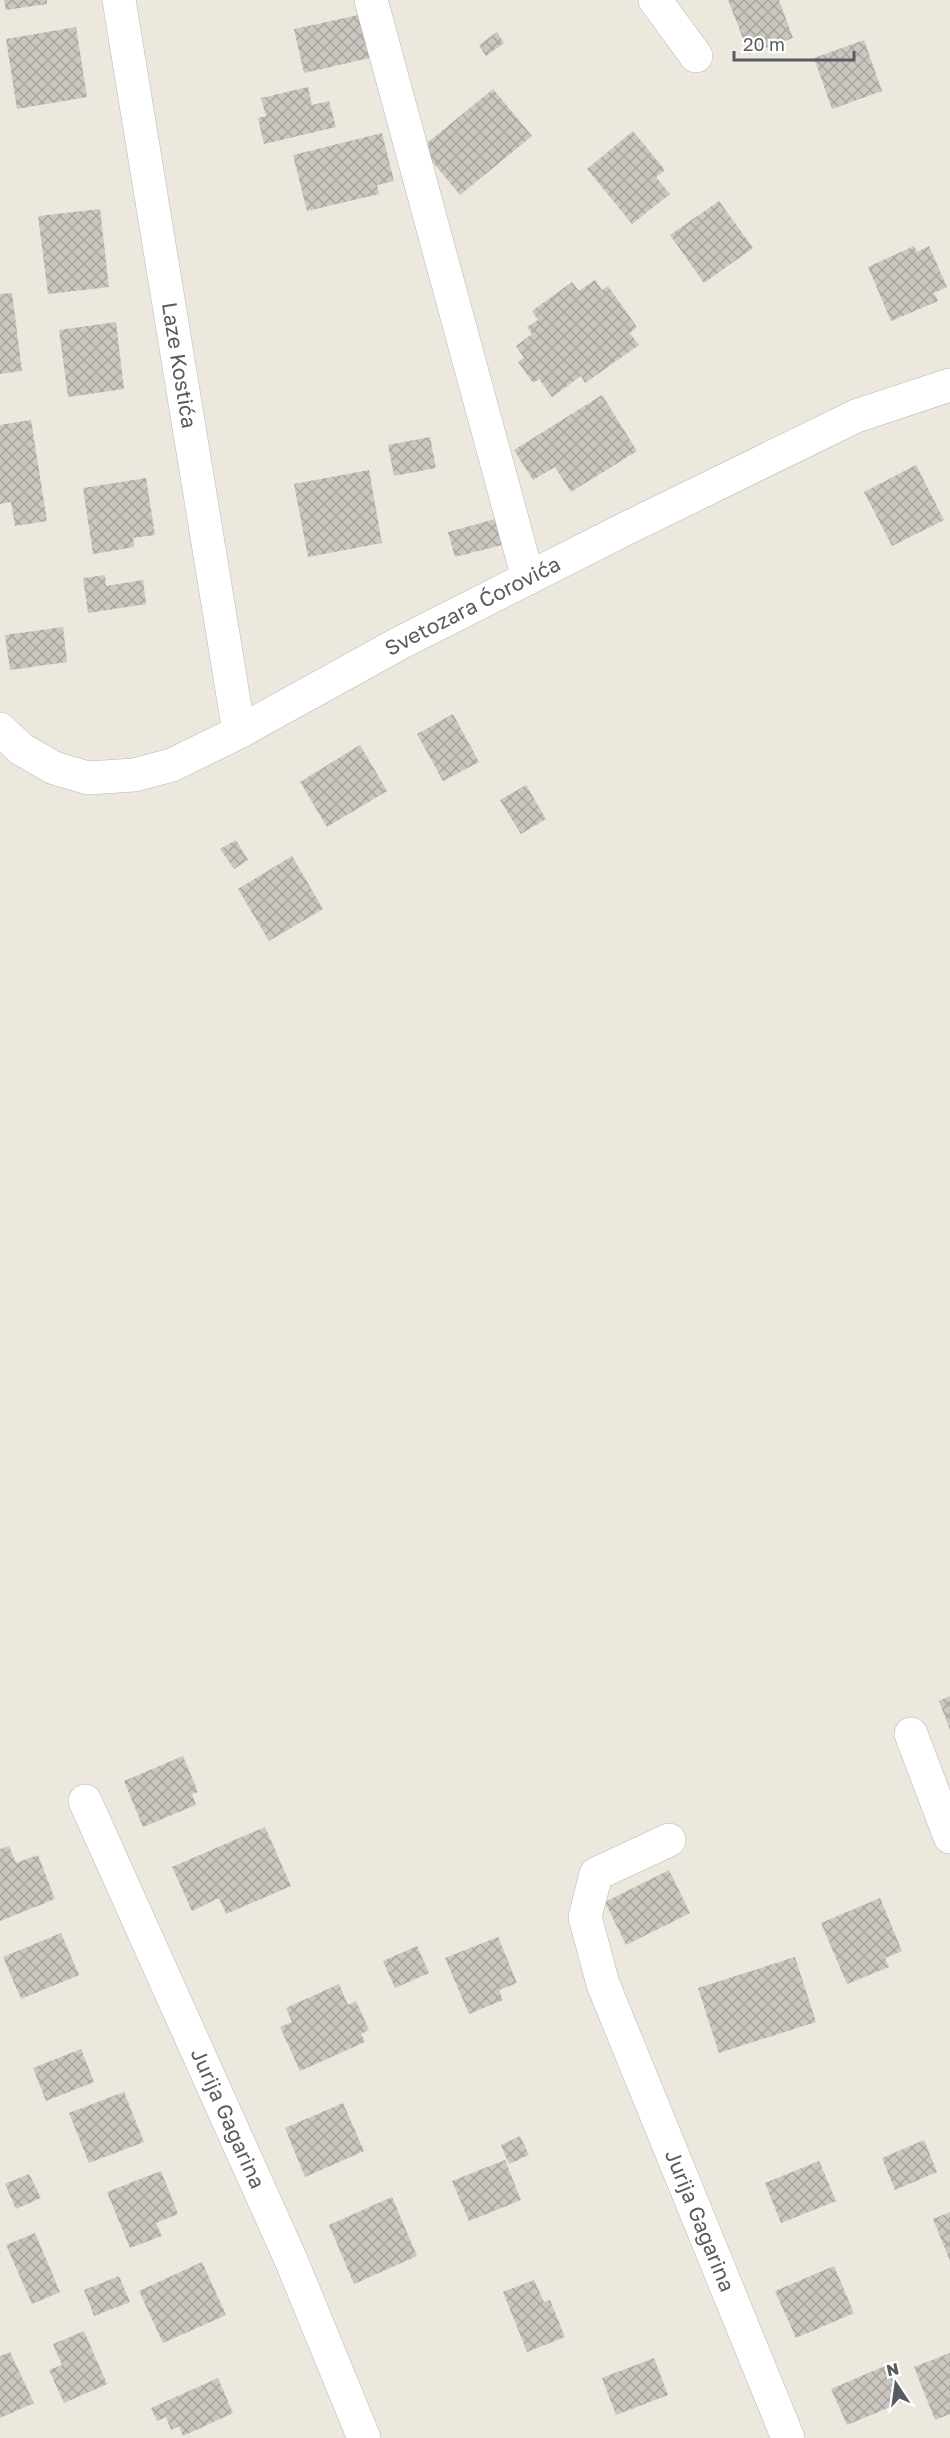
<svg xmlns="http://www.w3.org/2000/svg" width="950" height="2438" font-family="'Golos Text',sans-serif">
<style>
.building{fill:url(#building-cross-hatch)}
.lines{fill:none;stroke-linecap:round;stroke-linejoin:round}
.minor-casing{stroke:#b5b8bc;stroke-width:34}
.minor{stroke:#fff;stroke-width:33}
.labels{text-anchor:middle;stroke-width:5;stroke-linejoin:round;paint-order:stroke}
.street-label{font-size:21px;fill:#585c60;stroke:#fff}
</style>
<defs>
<pattern id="building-cross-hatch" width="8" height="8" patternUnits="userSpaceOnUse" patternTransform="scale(1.5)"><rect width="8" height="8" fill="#cbc6c0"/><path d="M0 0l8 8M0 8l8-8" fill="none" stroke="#a8a49f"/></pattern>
</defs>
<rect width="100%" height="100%" fill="#ece8de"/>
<path class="building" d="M4,0H47V4L6,10Z
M728,0H779L793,38L749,54Z
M368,13L378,56L304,73L294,29Z
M76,27L87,97L17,109L6,39Z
M497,32L504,43L486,56L479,45Z
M864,40L882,91L832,109L814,58Z
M308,87L312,105L329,101L336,127L264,144L258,118L266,116L261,98Z
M493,89L532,136L460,195L421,148Z
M633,131L665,170L656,177L670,194L632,224L587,169Z
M382,133L394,181L377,185L379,194L307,211L293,155Z
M719,201L753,248L704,283L670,235Z
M100,209L109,287L48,294L38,216Z
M914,246L917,252L929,246L947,287L934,293L938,301L891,321L868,267Z
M595,280L602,290L608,286L637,327L630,333L639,345L585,383L581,376L552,397L539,379L533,383L518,362L524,358L516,346L532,334L527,327L538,320L532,311L572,282L579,291Z
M12,293L22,371L0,374V294Z
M116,322L124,389L68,397L59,330Z
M602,395L637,451L571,492L555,467L533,480L514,450Z
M31,420L47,521L15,526L11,502L0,504V425Z
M430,437L436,468L394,476L388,445Z
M916,465L944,520L892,546L864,492Z
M369,470L382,543L308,557L294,484Z
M146,478L155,535L133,538L134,547L93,554L83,488Z
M495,519L502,545L455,557L448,532Z
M105,575L106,586L143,580L146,604L88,613L83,578Z
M63,627L67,662L10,670L5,635Z
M453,714L479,762L443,781L417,734Z
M360,745L387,791L327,827L300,782Z
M526,785L546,819L521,834L500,800Z
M236,840L248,860L234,869L220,849Z
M292,856L323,909L269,941L238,889Z
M950,1696V1730L939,1701Z
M183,1756L198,1792L192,1794L196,1805L143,1827L124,1781Z
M265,1827L291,1886L226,1914L219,1898L192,1911L172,1867Z
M9,1846L16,1863L38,1855L55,1899L0,1921V1849Z
M669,1870L690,1913L626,1945L605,1902Z
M880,1898L902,1951L885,1958L889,1967L847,1984L821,1923Z
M61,1933L79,1975L21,1999L3,1957Z
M498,1937L517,1983L499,1990L503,2000L469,2014L445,1958Z
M417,1946L429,1973L395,1988L383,1961Z
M795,1957L816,2022L719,2053L698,1988Z
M339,1984L348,2005L356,2001L369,2030L361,2034L365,2042L300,2071L280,2027L292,2022L286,2008Z
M81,2049L94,2082L46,2101L33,2068Z
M124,2092L144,2142L89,2163L69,2113Z
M343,2103L364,2151L305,2177L285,2128Z
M520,2136L529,2155L509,2164L501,2145Z
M924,2140L937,2172L895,2190L882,2158Z
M505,2160L521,2200L469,2221L452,2181Z
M819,2161L836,2201L781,2223L765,2183Z
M161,2171L178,2214L156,2223L162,2236L130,2248L107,2192Z
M29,2174L41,2198L16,2209L5,2184Z
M392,2197L417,2256L354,2284L329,2225Z
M950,2212V2261L933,2219Z
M35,2233L60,2292L32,2304L6,2245Z
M202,2262L226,2315L163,2343L139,2291Z
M834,2266L854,2313L796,2338L775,2291Z
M119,2276L130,2302L94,2316L84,2290Z
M534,2280L544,2302L550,2300L565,2337L527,2352L503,2292Z
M84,2331L107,2384L64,2403L49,2370L62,2365L53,2344Z
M10,2352L34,2403L0,2418V2356Z
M950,2353V2414L935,2420L914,2367Z
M654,2358L668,2395L616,2415L602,2378Z
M887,2365L902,2402L847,2425L831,2389Z
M218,2378L233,2413L183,2436L179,2426L171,2430L166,2417L157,2421L151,2408Z"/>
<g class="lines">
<g class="minor-casing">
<g id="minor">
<path id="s1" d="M119,0L239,732"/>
<path d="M371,0L528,578"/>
<path d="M655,0L696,56"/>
<path id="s2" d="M0,729L21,749L54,768L88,778L134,775L172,765L239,732L400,643L627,528L856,416L950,385"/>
<path d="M911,1734L950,1837"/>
<path id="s3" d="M85,1801L291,2260L364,2438"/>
<path id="s4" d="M669,1840L596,1874L585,1917L603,1984L788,2438"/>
</g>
</g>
<use href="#minor" class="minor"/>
</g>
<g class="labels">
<g class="street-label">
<text dy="7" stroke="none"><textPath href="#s1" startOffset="370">Laze Kostića</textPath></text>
<text dy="7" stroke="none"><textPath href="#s2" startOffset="528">Svetozara Ćorovića</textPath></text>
<text dy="7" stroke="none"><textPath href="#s3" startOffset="348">Jurija Gagarina</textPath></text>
<text dy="7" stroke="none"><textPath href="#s4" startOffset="450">Jurija Gagarina</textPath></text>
</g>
</g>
<g transform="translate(896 2384) rotate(347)" stroke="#ffffff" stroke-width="4.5" paint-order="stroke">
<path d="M0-4.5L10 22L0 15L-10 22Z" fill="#585c60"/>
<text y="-9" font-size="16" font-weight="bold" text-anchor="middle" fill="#585c60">N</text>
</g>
<path d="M734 51v9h120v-9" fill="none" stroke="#585c60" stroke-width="3"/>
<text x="743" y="51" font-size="18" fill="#585c60" stroke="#ffffff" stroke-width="4.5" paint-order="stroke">20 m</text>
</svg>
